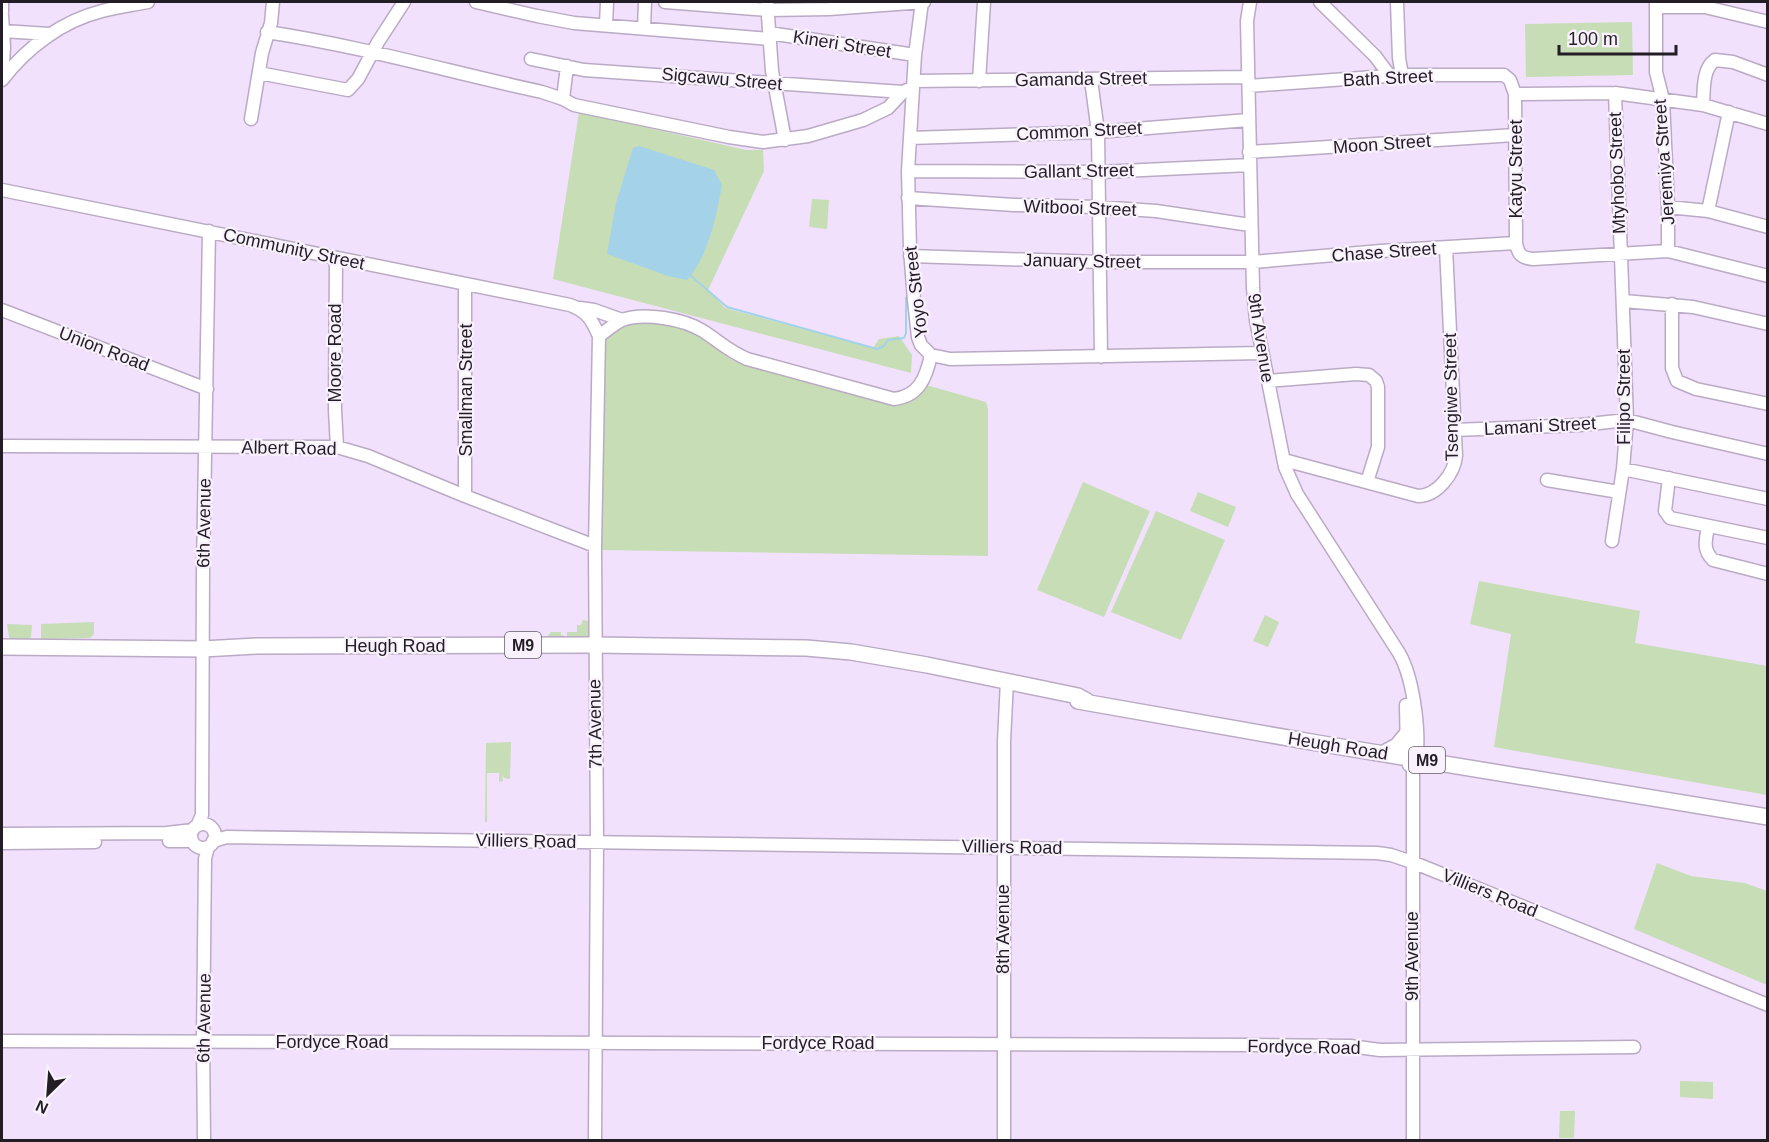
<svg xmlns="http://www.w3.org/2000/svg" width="1769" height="1142" font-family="Arial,sans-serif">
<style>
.green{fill:#c6ddb6}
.water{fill:#a4d2e9}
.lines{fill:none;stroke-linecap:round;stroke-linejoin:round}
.stream{stroke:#a4d2e9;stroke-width:2}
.minor-casing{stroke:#baaac4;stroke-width:15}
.major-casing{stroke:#baaac4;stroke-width:18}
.minor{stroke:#fff;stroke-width:12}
.major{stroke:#fff;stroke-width:15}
.labels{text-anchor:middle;stroke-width:4.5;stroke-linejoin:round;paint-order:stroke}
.shield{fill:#f9f2fd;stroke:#635d66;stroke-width:1.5}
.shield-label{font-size:16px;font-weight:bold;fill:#231d26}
.street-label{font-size:18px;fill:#231d26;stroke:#f9f2fd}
</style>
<rect width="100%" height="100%" fill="#f1e1fc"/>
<path class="green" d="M1632,22L1633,75L1526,77L1525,24Z
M579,112L746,150H763L764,171L708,290L725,308L873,348L879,339L899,336L912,355L911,373L553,279Z
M812,199L829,200L827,229L809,227Z
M632,323C662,323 685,326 710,343C718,348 724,356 732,360C747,367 890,406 901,404C912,401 919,393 926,385L986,402L988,409V556L599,550L602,346C608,330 616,327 632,323Z
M1083,482L1150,511L1104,617L1037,590Z
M1198,492L1236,507L1228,527L1190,511Z
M1156,511L1225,540L1181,640L1111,612Z
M1479,581L1640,611L1635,643L1767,666V795L1494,747L1511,634L1470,624Z
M1265,615L1279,622L1268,647L1253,641Z
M583,620L590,621V634L587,638L545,639L551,632H561V635L567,637V632H577V625H581Z
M94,622V634L90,638L41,639V624Z
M7,624L32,625L31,637L26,641L12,640L9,637Z
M511,742L510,779L504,778L502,775L503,781L499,782V773H487V822H485L486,743Z
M1657,863L1691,876L1745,883L1767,891V985L1634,929Z
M1680,1081L1713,1082V1099L1680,1097Z
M1560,1111H1575L1574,1138H1559Z"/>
<path class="water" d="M639,146L714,170L722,185C716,217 709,255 687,280L668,276L607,254L616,203L633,148Z"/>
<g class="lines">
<path class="stream" d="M691,276L727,307L877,349L884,346L888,340L904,338L906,333V298L908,295"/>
<g class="minor-casing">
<path id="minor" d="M476,2L537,16L574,23L770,39
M665,2L768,10L829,9L924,2
M767,2L772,71L785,140
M922,2L915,55L908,171L910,249L914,300L918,337L921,345L931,355L950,359L1262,353
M1250,2L1247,21L1253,288L1256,320L1285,467L1297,494L1399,653C1414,679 1423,744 1413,772V1140
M1320,2L1375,56L1390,76
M1397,2L1399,58L1402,75
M1656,2V72L1663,100L1668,207V251
M1656,7H1705L1768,22
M2,12V2
M2,15L4,47L2,78
M606,25L607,2
M644,28L645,2
M3,31L49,34
M267,32C360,46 450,72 542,92L563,99L574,105L729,137L763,142L808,136L863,120L888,108L903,92
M769,33L915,55
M531,59L584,70L903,92L907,90
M259,73L348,90L358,79L378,42L404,2
M2,80C26,48 62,21 102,11C117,7 133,5 148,2
M1091,80L1098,132L1101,357
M914,81L1248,77
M979,81L984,2
M1249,86L1402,75H1504L1510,80L1515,94L1516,243C1518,254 1521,258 1533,259L1668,251L1768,276
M1515,94L1615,93L1703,105L1768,124
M563,99L567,66
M1703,105C1704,91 1702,69 1715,60L1733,62L1768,75
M251,119L262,53L271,23L273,2
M910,138L1098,132L1248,120
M1249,152L1515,135
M908,171L1100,172L1250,165
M2,190L570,305C587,311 592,320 599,336L595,546L597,842L595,1140
M908,198L1014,205L1098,207L1156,211L1250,225
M1668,207L1708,211L1768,227
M1708,211L1729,112
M910,256L1101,262H1253L1381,251L1516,243
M336,259L335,410L337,447
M1624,301L1693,307L1768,324
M1672,304V368L1677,381L1696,389L1768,404
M580,308L594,310L622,320
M2,310L207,389
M599,336C606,331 614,324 622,320C644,312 684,319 703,331C720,342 727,350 747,359L894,399C919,396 926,378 931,355
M1268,381L1356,374L1369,375L1376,381L1378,387V447L1367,482
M1454,430L1580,425L1627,420L1672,432L1768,454
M2,446L337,447L368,456L465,496L595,546
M1284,460L1418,496C1437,496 1454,474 1456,456L1446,248
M1623,469L1768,499
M1669,478L1665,511L1670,518L1768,538
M1547,480L1619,492
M465,496V284
M1708,526C1706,540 1702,549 1713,560L1768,574
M1612,541L1623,469L1627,420L1615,93
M1406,705L1407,757L1409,765
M191 836a12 12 0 1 1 24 0a12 12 0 1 1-24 0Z
M197,826L202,815L203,569L209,231
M2,834L167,833L193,830
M169,841H192
M213,841L227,837L1377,853L1391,855L1412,862L1768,1005
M2,843L95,842
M2,1041L1254,1045L1350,1046L1380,1050L1634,1047
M204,1140L203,1041L205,859L208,847
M1004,1140V741L1007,681"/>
</g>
<g class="major-casing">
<path id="major" d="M2,647L203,649L257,646L594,645L806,648L851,652L927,665L1078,696L1087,701
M1078,701L1317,743L1768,817
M1384,753L1397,746L1407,734"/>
</g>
<use href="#minor" class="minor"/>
<use href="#major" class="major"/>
</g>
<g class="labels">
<g class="shield">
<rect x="505" y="632" width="36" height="26" rx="4.5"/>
<rect x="1409" y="747" width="36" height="26" rx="4.5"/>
</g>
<g class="shield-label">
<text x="523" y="651">M9</text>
<text x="1427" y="766">M9</text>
</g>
<g class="street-label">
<text transform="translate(842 44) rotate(9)" y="6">Kineri Street</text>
<text transform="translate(1388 78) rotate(-3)" y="6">Bath Street</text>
<text transform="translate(722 79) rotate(5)" y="6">Sigcawu Street</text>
<text transform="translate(1081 79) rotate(-1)" y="6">Gamanda Street</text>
<text transform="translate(1079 131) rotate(-3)" y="6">Common Street</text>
<text transform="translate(1382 144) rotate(-4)" y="6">Moon Street</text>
<text transform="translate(1664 162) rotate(-94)" y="6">Jeremiya Street</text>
<text transform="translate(1516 169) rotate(-90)" y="6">Katyu Street</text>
<text transform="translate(1079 171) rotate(-1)" y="6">Gallant Street</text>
<text transform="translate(1617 173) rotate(-92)" y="6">Mtyhobo Street</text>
<text transform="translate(1080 208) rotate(2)" y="6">Witbooi Street</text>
<text transform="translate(294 249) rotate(12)" y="6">Community Street</text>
<text transform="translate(1384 252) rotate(-4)" y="6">Chase Street</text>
<text transform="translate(1082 261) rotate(1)" y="6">January Street</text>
<text transform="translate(916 292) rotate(-97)" y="6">Yoyo Street</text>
<text transform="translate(1261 338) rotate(81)" y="6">9th Avenue</text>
<text transform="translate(104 349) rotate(21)" y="6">Union Road</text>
<text transform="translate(335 353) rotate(-90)" y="6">Moore Road</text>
<text transform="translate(466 390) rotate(-90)" y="6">Smallman Street</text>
<text transform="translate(1451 397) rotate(-91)" y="6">Tsengiwe Street</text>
<text transform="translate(1624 397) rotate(-90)" y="6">Filipo Street</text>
<text transform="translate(1540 426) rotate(-3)" y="6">Lamani Street</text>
<text transform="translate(289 448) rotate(1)" y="6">Albert Road</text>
<text transform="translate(204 523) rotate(-89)" y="6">6th Avenue</text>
<text x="395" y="652">Heugh Road</text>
<text transform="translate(595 724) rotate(-91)" y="6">7th Avenue</text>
<text transform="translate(1338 746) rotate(9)" y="6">Heugh Road</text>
<text transform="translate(526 841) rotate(1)" y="6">Villiers Road</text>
<text transform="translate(1012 847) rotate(1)" y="6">Villiers Road</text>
<text transform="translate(1490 893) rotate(22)" y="6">Villiers Road</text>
<text transform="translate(1003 929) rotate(-90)" y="6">8th Avenue</text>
<text transform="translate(1412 956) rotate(-90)" y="6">9th Avenue</text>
<text transform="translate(204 1018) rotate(-89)" y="6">6th Avenue</text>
<text x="332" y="1048">Fordyce Road</text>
<text x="818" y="1049">Fordyce Road</text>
<text transform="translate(1304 1047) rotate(1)" y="6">Fordyce Road</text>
</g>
</g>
<rect width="1769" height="1142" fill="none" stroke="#231d26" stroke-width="6"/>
<g transform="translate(48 1094) rotate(205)" stroke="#f9f2fd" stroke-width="4.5" paint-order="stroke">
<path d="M0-4.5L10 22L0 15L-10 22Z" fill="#231d26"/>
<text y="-9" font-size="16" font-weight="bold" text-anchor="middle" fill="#231d26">N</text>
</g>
<path d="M1559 45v9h117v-9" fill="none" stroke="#231d26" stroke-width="3"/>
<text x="1568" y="45" font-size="18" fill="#231d26" stroke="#f9f2fd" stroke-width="4.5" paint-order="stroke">100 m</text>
</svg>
